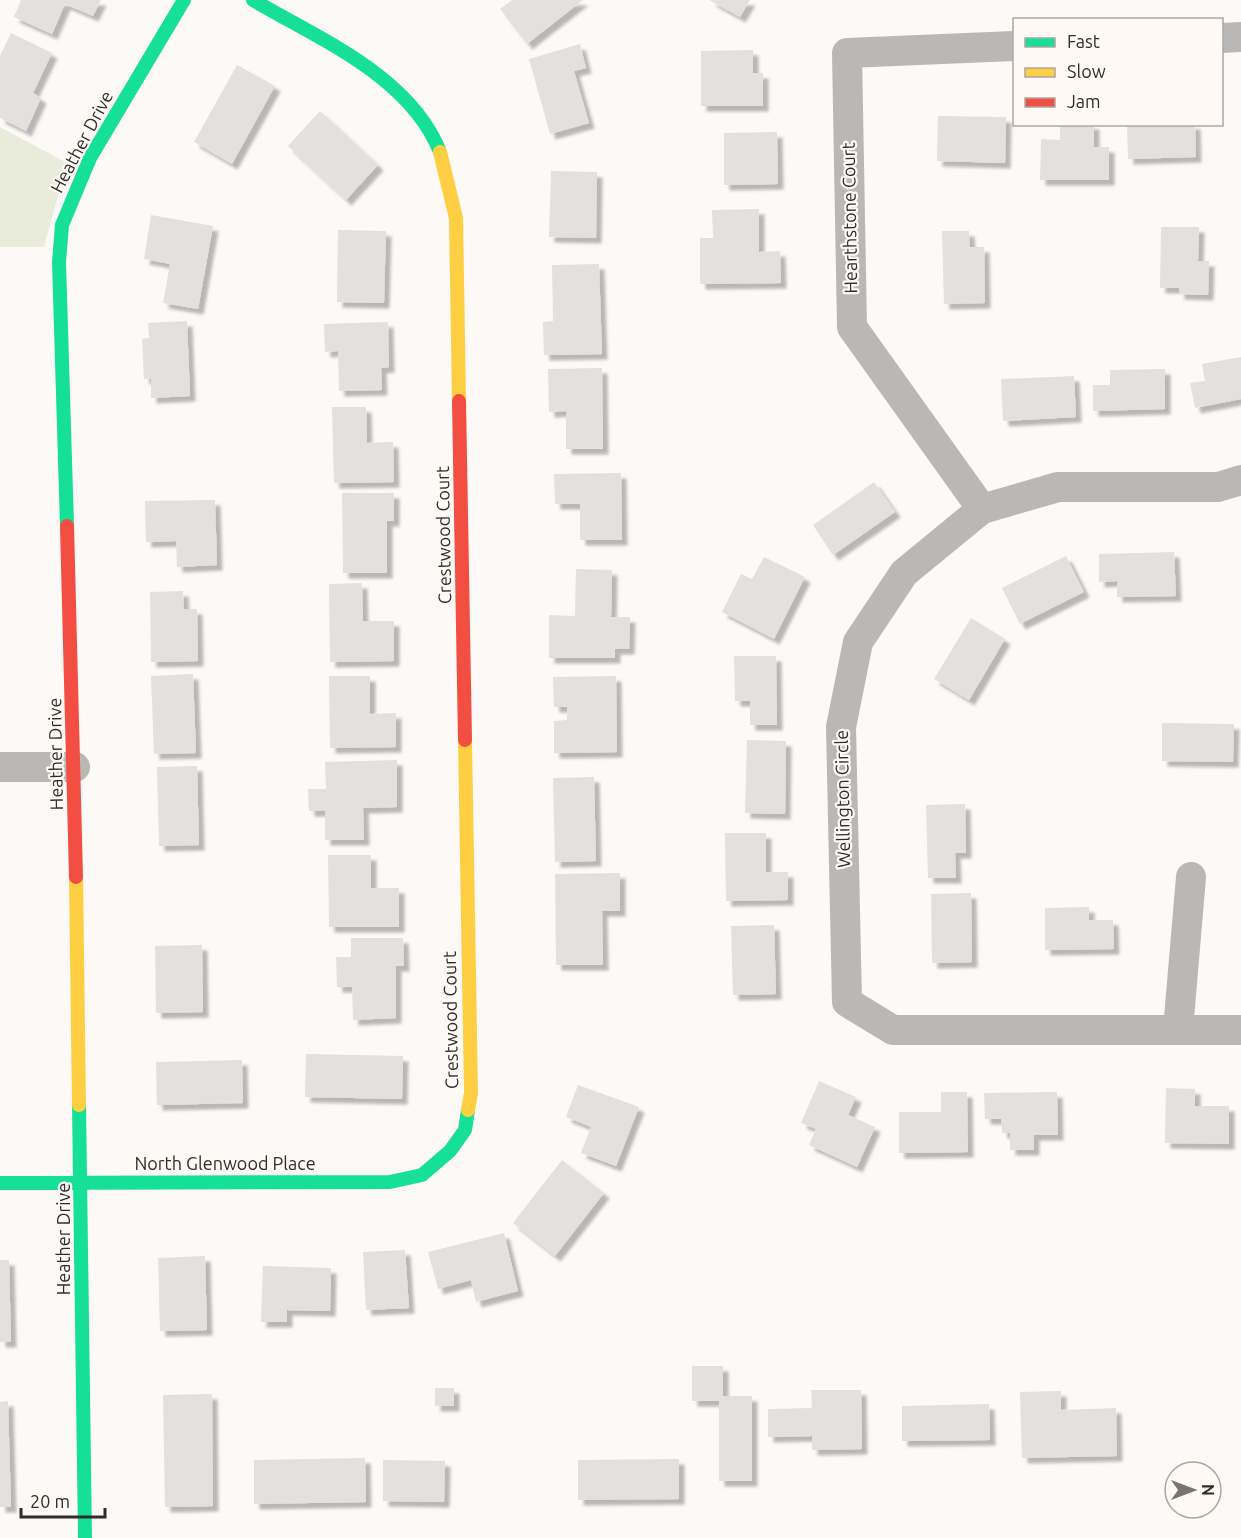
<svg xmlns="http://www.w3.org/2000/svg" width="1241" height="1538" font-family="Ubuntu,sans-serif">
<style>
.green{fill:#e9ecda}
.building{fill:#e3e0de;filter:url(#shadow)}
.lines{fill:none;stroke-linecap:round;stroke-linejoin:round}
.street{stroke:#b9b8b6;stroke-width:30}
.fast{stroke:#16e098;stroke-width:14}
.slow{stroke:#ffcf43;stroke-width:14}
.jam{stroke:#f24e42;stroke-width:14}
.labels{text-anchor:middle;stroke-width:4.5;stroke-linejoin:round;paint-order:stroke}
.street-label{font-size:18px;fill:#2f2d2b;stroke:#fef9f4}
</style>
<defs>
<filter id="shadow"><feDropShadow dx="5.5" dy="5.5" stdDeviation="1.5" flood-color="#0004"/></filter>
</defs>
<rect width="100%" height="100%" fill="#fcf9f6"/>
<path class="green" d="M0,127L67,163L44,247H0Z"/>
<path class="building" d="M21,0H101L93,16L65,4L52,34L14,17Z
M512,0H583L527,44L500,9Z
M709,0H750L740,17Z
M11,33L52,53L33,93L41,98L26,131L0,118V56Z
M580,44L586,68L574,71L589,123L550,134L529,59Z
M753,50V73H763V106H701V51Z
M237,65L275,86L232,164L194,142Z
M320,111L378,165L346,200L288,146Z
M938,116L1006,117L1005,163L937,161Z
M1060,124H1094V147H1109V180H1040L1041,139L1060,140Z
M1127,124H1195L1196,157L1128,159Z
M777,132L778,184L724,185V133Z
M551,171L597,172L596,238L549,237Z
M759,209V252L780,251L781,283L700,284V238H713L712,210Z
M151,215L213,226L198,309L163,303L170,264L144,259Z
M1161,227H1199L1198,261H1209L1208,295L1179,294V288H1160Z
M338,230L386,231L384,303L337,302Z
M942,231H969L970,247H984L985,303L944,304Z
M599,264L602,354L544,355L543,322L553,321L552,265Z
M187,321L190,396L151,398V378L144,379L142,339L149,338L148,323Z
M388,322L389,367L381,368L382,390L339,391L338,351L325,352L324,324Z
M1241,357V399L1195,408L1190,383L1205,381L1202,364Z
M602,368L603,449H566V411L549,412L548,369Z
M1165,369V409L1093,411V385H1110V370Z
M1074,376L1076,417L1003,421L1001,379Z
M332,407H366L367,443L393,442L394,482L334,483Z
M621,473L622,540H580V504H555L554,474Z
M874,482L895,512L833,555L813,525Z
M342,493H394V521H387V573H343Z
M215,500L217,565L177,567L176,541L146,542L145,501Z
M1174,552L1176,596L1117,597V581L1099,582V554Z
M1066,556L1084,592L1020,624L1002,588Z
M764,557L805,577L774,639L722,612L741,574L752,579Z
M576,569L612,570L611,617H630L629,649H615V658H549V615L575,616Z
M362,583L363,621H394V661L330,662L329,584Z
M183,591L184,609H197L198,661L151,662L150,592Z
M971,618L1005,639L969,700L934,679Z
M734,656H776L777,725H750V701H735Z
M193,674L196,753L154,754L151,676Z
M329,676H370V714L396,713V747L330,748Z
M616,676L617,752L554,753V721L567,720V707H554L553,677Z
M1162,723L1234,724L1233,762L1162,761Z
M747,740L786,741L785,814L745,813Z
M397,760V807L363,808L364,840H325V811H309L308,789H326L325,762Z
M197,766L199,845L159,846L157,767Z
M594,777L596,861L555,862L553,778Z
M965,804L966,853H955L956,878H928L926,805Z
M725,833H766V872H788V900L726,901Z
M328,855H371V888H399V927H329Z
M620,873V911H602L603,965H556L555,874Z
M971,893L972,962L932,963L931,894Z
M1089,907V920H1113L1114,949L1045,950V908Z
M774,925L776,994L733,995L731,926Z
M351,938H403L404,966H396V1018L353,1020L352,987H337L336,957H351Z
M202,945L203,1012L156,1013L155,946Z
M306,1054L403,1056L402,1099L305,1097Z
M242,1060L243,1103L157,1105L156,1062Z
M819,1081L856,1097L848,1115L875,1127L857,1167L809,1145L816,1129L801,1123Z
M578,1085L639,1107L616,1166L581,1153L591,1127L566,1117Z
M1166,1088L1195,1089V1106H1229V1144L1165,1143Z
M941,1092H967L968,1152L899,1153V1112H941Z
M1057,1092L1058,1135H1034V1150H1010V1133H1002L1001,1119H985L984,1093Z
M562,1160L604,1193L555,1256L513,1223Z
M504,1233L518,1291L476,1302L471,1280L438,1289L428,1252Z
M405,1250L409,1308L366,1310L363,1252Z
M205,1256L207,1330L160,1331L158,1258Z
M0,1260H9L11,1342H0Z
M263,1266L331,1268L330,1311L287,1310V1322H261Z
M692,1366H723V1396H752V1481H719V1401H692Z
M435,1388H454V1406H435Z
M811,1390H861L862,1449L812,1450V1436L768,1437V1409L812,1408Z
M1061,1391V1410L1116,1408L1117,1456L1022,1458L1020,1392Z
M212,1394L213,1506L165,1507L163,1395Z
M8,1401L11,1507H0V1402Z
M989,1404L990,1440L902,1441V1406Z
M365,1458L366,1502L254,1504V1460Z
M679,1459V1499L578,1500V1460Z
M383,1460L445,1461L444,1502L383,1501Z"/>
<g class="lines">
<path class="street" d="M1222,38L1241,37
M1241,480L1218,487H1058L982,509L904,573L858,642L841,727L847,1002L893,1030H1241
M982,509L852,327L847,53L1014,46
M0,767H75
M1178,1030L1191,877"/>
<path class="fast" d="M253,0C319,39 410,76 440,152
M67,526L59,262L62,225L90,158L184,0
M79,1105L85,1538
M0,1183L390,1182L422,1175L450,1151L465,1130L468,1110"/>
<path class="slow" d="M440,152L456,218L459,401
M465,740L471,1093L468,1110
M76,877L79,1105"/>
<path class="jam" d="M459,401L465,740
M67,526L76,877"/>
</g>
<g class="labels">
<g class="street-label">
<text transform="translate(82 142) rotate(-62)" y="6">Heather Drive</text>
<text transform="translate(850 218) rotate(-91)" y="6">Hearthstone Court</text>
<text transform="translate(444 535) rotate(-91)" y="6">Crestwood Court</text>
<text transform="translate(56 754) rotate(-91)" y="6">Heather Drive</text>
<text transform="translate(843 799) rotate(-91)" y="6">Wellington Circle</text>
<text transform="translate(451 1020) rotate(-91)" y="6">Crestwood Court</text>
<text x="225" y="1170">North Glenwood Place</text>
<text transform="translate(64 1239) rotate(-90)" y="6">Heather Drive</text>
</g>
</g>
<rect x="1013" y="18" width="210" height="108" fill="#fef9f4" stroke="#aba7a4" stroke-width="1.5"/>
<rect x="1025" y="38" width="30" height="9" fill="#16e098" stroke="#aba7a4" stroke-width="1.5"/>
<text x="1067" y="48" font-size="18" fill="#2f2d2b">Fast</text>
<rect x="1025" y="68" width="30" height="9" fill="#ffcf43" stroke="#aba7a4" stroke-width="1.5"/>
<text x="1067" y="78" font-size="18" fill="#2f2d2b">Slow</text>
<rect x="1025" y="98" width="30" height="9" fill="#f24e42" stroke="#aba7a4" stroke-width="1.5"/>
<text x="1067" y="108" font-size="18" fill="#2f2d2b">Jam</text>
<g transform="translate(1193 1490) rotate(90)"><circle r="28" fill="#fef9f4" stroke="#aba7a4" stroke-width="1.5"/>
<path d="M0-4.5L10 22L0 15L-10 22Z" fill="#777472"/>
<text y="-9" font-size="16" font-weight="bold" text-anchor="middle" fill="#2f2d2b">N</text>
</g>
<path d="M21 1508v9h84v-9" fill="none" stroke="#2f2d2b" stroke-width="3"/>
<text x="30" y="1508" font-size="18" fill="#2f2d2b" stroke="#fef9f4" stroke-width="4.5" paint-order="stroke">20 m</text>
</svg>
